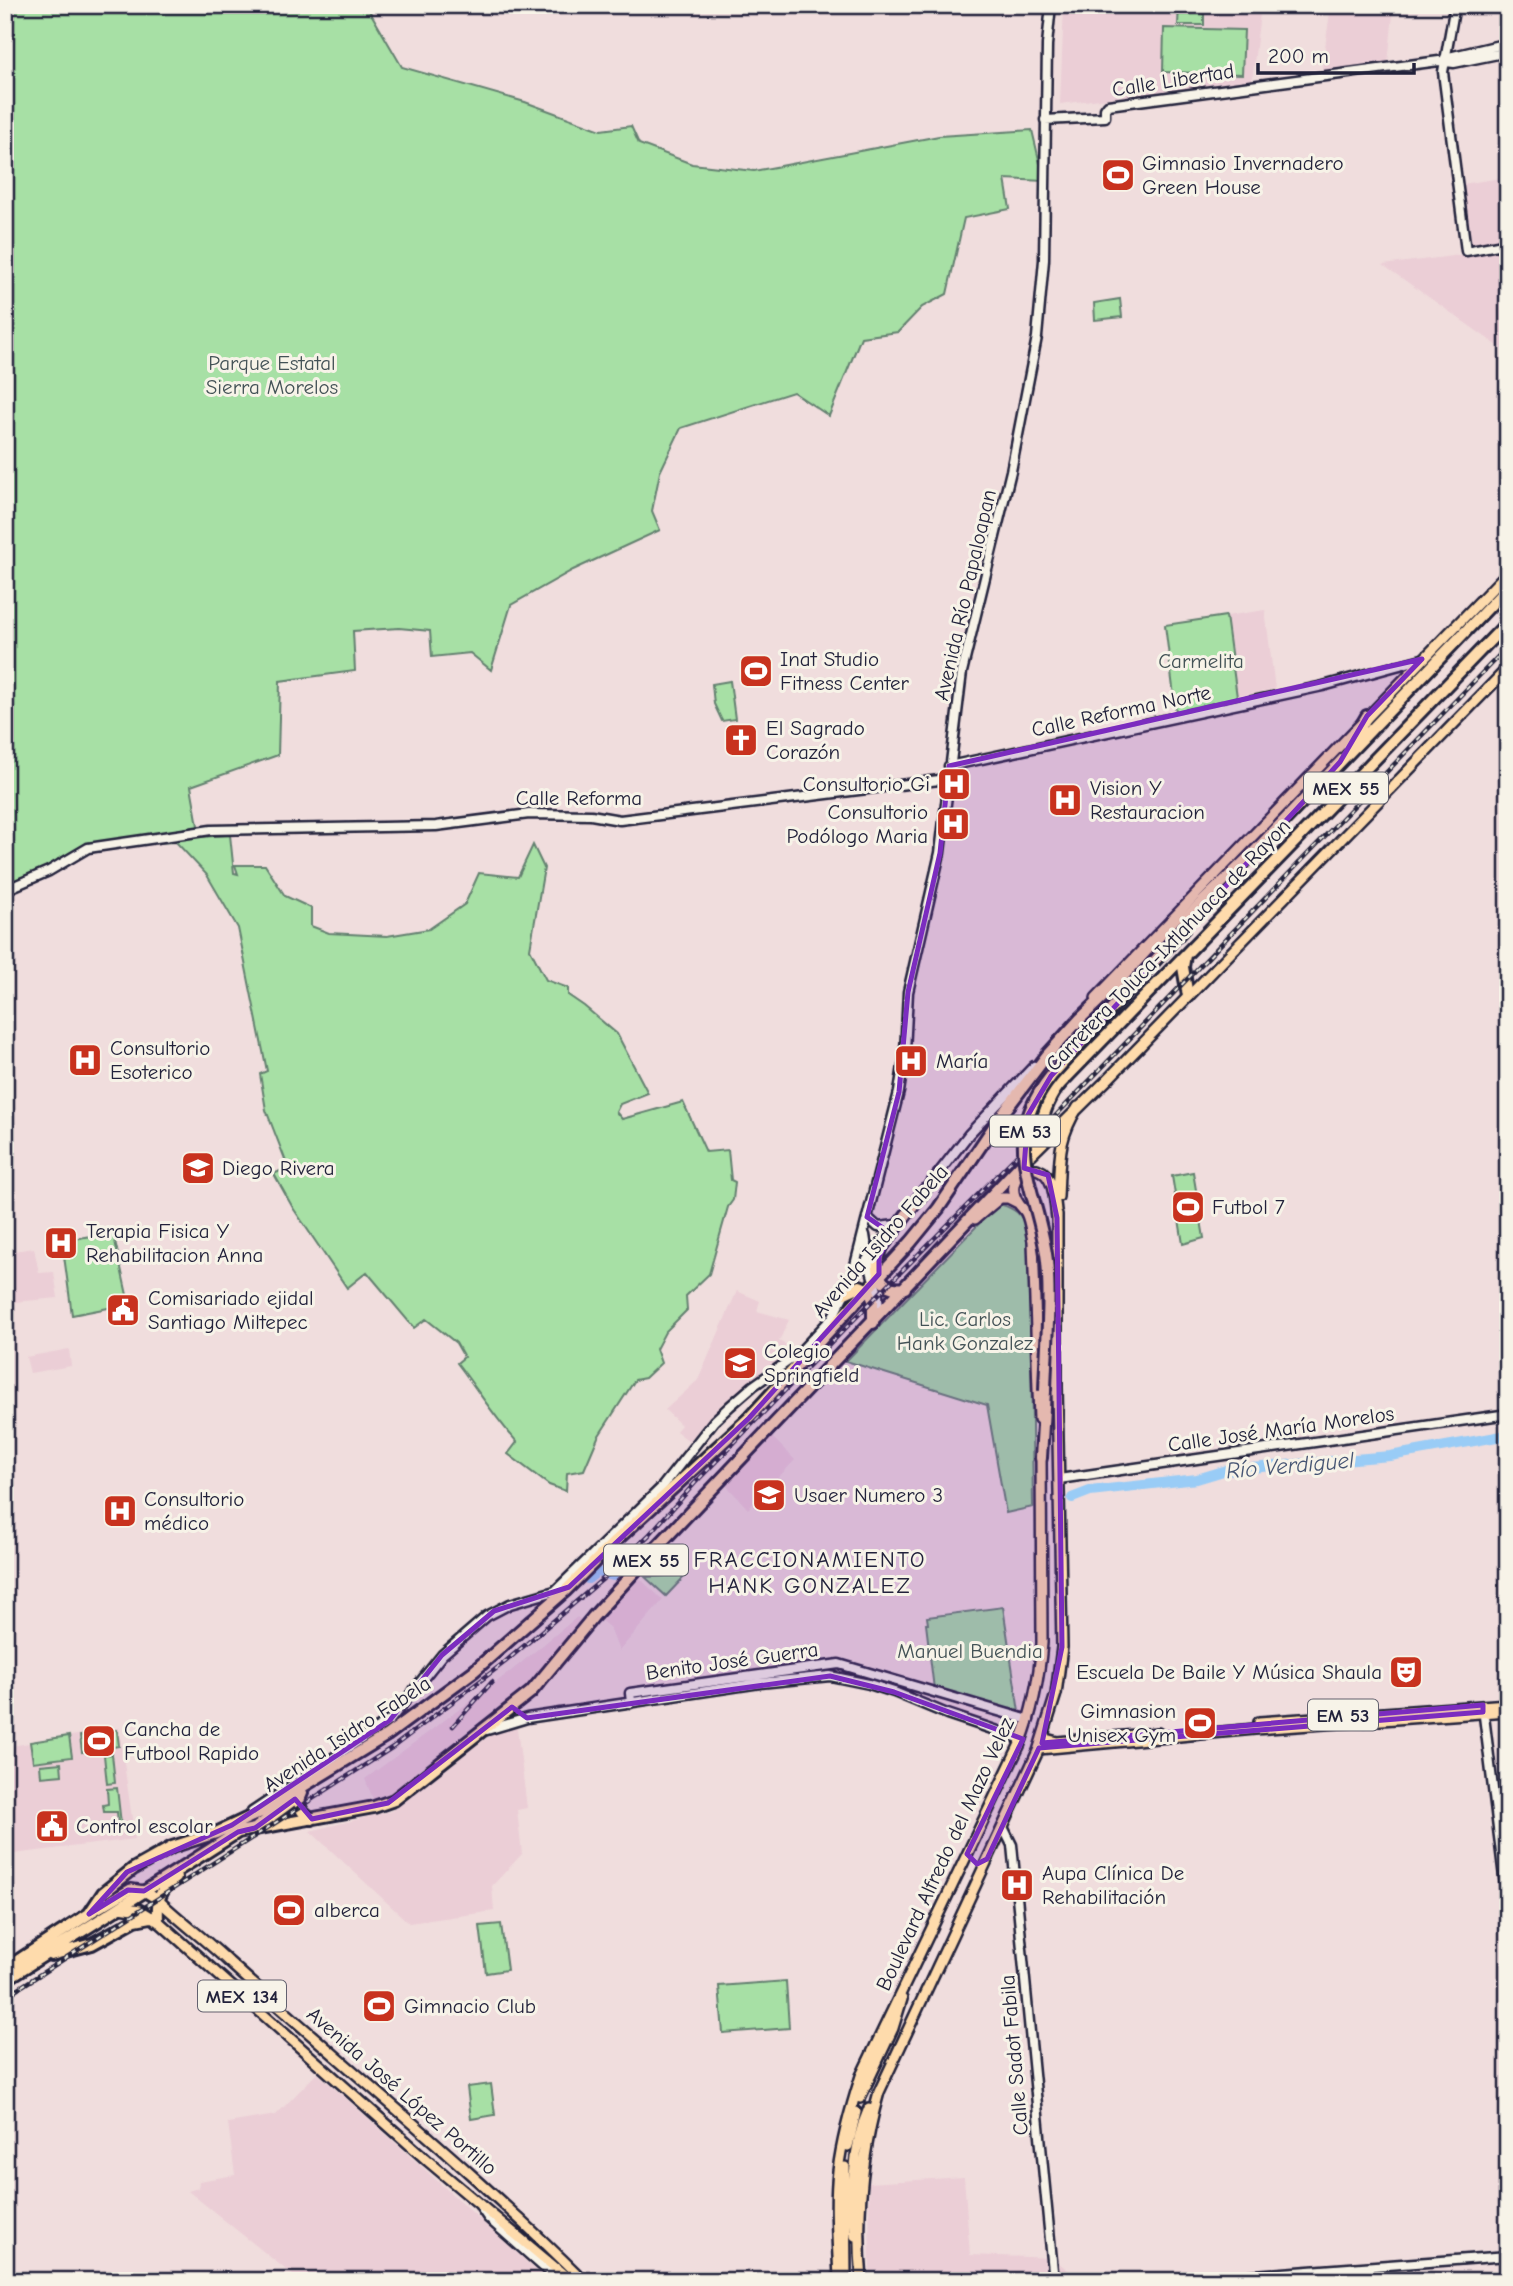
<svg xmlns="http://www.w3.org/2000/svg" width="1513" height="2286" font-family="'Comic Neue',sans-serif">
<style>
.built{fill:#ebced6}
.green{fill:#a7e0a5;stroke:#648170;stroke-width:2}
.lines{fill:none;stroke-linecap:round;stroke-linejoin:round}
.river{stroke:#99ccf6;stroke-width:10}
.secondary-casing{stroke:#22223b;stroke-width:13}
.primary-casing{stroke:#22223b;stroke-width:14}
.highway-casing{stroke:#22223b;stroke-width:16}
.secondary{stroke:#f7f3e8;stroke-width:8}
.primary{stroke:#fedbac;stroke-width:9}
.highway{stroke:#fedbac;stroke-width:10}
.rail-casing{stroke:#22223b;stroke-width:4.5}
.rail{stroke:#f7f3e8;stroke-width:2;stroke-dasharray:5;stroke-linecap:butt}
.highway-bridge-casing{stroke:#22223b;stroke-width:16;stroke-linecap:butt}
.highway-bridge{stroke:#fedbac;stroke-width:10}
.marked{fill:#7b2cbf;fill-opacity:0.2;stroke:#7b2cbf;stroke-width:5;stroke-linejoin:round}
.labels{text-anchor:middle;stroke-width:6;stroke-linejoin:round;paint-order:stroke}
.shield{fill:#f7f3e8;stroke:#62616f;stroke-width:2}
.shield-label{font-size:19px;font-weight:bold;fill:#22223b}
.street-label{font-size:21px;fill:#22223b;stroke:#f7f3e8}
.poi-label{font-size:21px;fill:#22223b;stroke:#f7f3e8;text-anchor:start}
.park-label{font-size:21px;fill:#435256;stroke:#f7f3e8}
.water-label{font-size:23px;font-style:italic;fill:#465573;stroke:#f7f3e8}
.neighbourhood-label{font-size:23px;letter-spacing:2px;fill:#22223b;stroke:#f7f3e8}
</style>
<rect width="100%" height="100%" fill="#f0dddd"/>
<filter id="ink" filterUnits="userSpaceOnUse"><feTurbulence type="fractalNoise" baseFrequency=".0143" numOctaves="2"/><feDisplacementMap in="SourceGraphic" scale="14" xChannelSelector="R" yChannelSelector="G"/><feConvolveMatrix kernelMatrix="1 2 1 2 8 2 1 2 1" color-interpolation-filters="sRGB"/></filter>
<g filter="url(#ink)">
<path class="built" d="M1064,5H1261L1252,80L1060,104Z
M1331,5H1394L1388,63L1321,75Z
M1508,177V353L1383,265L1468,254L1462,184Z
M1265,610L1275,689L1237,697L1226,616Z
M34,1248L39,1273L54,1272L58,1298L15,1302L7,1252Z
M737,1291L760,1301L757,1311L789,1320L779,1341L794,1349L790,1354L768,1368L719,1407L689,1441L676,1431L681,1425L665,1410L698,1380Z
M69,1349L71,1366L30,1373L26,1357Z
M772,1437L795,1460L748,1509L726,1485Z
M638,1577L663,1600L619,1651L610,1628L598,1618Z
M577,1617L582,1621L525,1690L399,1796L375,1804L365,1779L511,1671Z
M119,1728L135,1839L5,1855V1747Z
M517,1728L527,1808L517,1810L522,1854L492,1886L494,1911L409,1923L310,1831L391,1811L486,1738L504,1730Z
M317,2073L369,2119L548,2281H300L188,2191L198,2188L199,2181L235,2175L228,2123L276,2115Z
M964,2177L970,2255L1053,2258L1075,2276L1091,2281H870L869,2183Z"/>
<path class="green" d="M5,5H366L402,67L525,102L601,130L631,126L639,144L692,164L754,171L939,136L1032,130L1044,181L1005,179L1010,209L964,218L947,294L922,307L898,332L861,337L829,416L793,392L681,428L660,472L652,511L660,530L573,570L511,605L491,670L470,653L432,657L430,631L399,628L353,631L355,671L280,681L278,755L191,786L200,837L230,835L234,873L238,874L235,865H265L285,896L311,908V926L329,933L387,936L429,929L465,904L479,873L518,877L533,845L544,868L530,949L546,980L568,988V995L584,1006L617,1034L648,1093L620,1104L616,1112L622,1119L683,1102L706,1152L728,1150L731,1180L735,1182L733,1200L728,1207L709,1274L686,1296L687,1310L665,1332L656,1349L661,1363L645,1378L635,1380L598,1437L584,1470L567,1473L566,1491L549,1485L508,1454L517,1442C495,1418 477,1389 457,1363L464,1357L456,1343L426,1319L414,1328L367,1272L347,1288L293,1208L274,1174L288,1167L266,1110L260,1074L267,1071L238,928L207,875L176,842L137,844L58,859L54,869L5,889Z
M1179,5H1204V25H1178Z
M1164,28L1244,30L1242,74L1163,72Z
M1120,299L1122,317L1095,320L1094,303Z
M1226,616L1237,697L1176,712L1165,625Z
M730,681L735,719L722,721L714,704L712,684Z
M1193,1172L1204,1238L1183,1244L1172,1176Z
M998,1204C1032,1211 1026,1234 1030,1263L1033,1507L1006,1513L987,1405L846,1361Z
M113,1232L129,1304L72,1315L62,1241Z
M686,1575L666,1596L645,1577Z
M1003,1607L1019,1712L1011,1709V1712L934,1689L926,1624H928L927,1617Z
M117,1730L119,1746L82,1752L80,1736Z
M69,1736L72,1757L33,1762L30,1742Z
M112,1754L115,1783L107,1784L104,1755Z
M61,1763L62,1775L41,1777L40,1765Z
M117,1788L121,1824L118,1823L117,1812H104L103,1805L108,1804L107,1789Z
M501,1924L507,1970L486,1973L480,1926Z
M786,1981L789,2028L723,2033L719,1986Z
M491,2084L495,2115L471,2119L467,2087Z"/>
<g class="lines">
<path class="river" d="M1072,1498L1090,1491L1197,1479L1227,1470L1390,1456L1508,1435
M584,1577L588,1579L597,1572L613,1576"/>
<g class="secondary-casing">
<path id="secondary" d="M1455,5L1443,72L1466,251L1508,243
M1445,58L1508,43
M1045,120L1105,117V109L1108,105L1439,61L1454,63L1508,52
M949,766L1323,686L1422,659
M5,890L49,871L88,848L211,830L436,826L529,814L591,815L620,820L947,779
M923,1193L969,1134L1034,1066
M867,1217L878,1227L896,1225
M865,1235L870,1267L878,1294L879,1314
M854,1276L883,1240
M851,1281L899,1092L905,1052L908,992L940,853L962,672L1011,471L1037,337L1044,260L1047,45L1051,5
M1059,1479L1508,1414
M631,1703L630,1693L839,1664L1029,1720
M1483,1708L1508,1909
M487,1730L527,1718L760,1683L830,1676L869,1684L894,1692L947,1714L1022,1739
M252,1812L390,1720L442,1655L487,1616L510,1604L555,1591L662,1487L714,1421L730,1406L753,1386L797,1355L832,1318L846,1291
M1003,1827L1012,1845L1054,2281
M481,2208L488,2218L559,2281
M1175,2281L1508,2256"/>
</g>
<g class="primary-casing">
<path id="primary" d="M1096,998L1508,572
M1031,1155L1109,1078L1508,668
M1058,1197C1060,1159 1057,1140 1078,1107
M975,1219L1000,1198H1008L1018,1203
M1039,1419L1033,1241C1031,1232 1030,1221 1026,1213C1024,1209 1021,1207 1019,1204C1007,1186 1017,1168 1037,1169C1056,1176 1054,1201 1057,1218
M1259,1722L1508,1704
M1044,1735L1046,1739L1057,1742L1158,1733
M1039,1749L1255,1729L1508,1711
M120,1907L140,1910L158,1921L428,2161L571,2281
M90,1913L131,1889L144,1891L157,1899C180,1921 206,1940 229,1962C347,2069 471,2168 584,2281
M860,2098L893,2028L902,1999
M848,2146L856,2112
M845,2167L846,2281
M855,2236C853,2193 851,2148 869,2108
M839,2281C838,2245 834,2207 838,2171C842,2138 851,2107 861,2076L1020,1744C1033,1711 1039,1679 1042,1643L1041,1454
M862,2281C856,2215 861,2155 879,2092L1038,1751L1056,1694L1062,1647L1057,1387V1214"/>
</g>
<g class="highway-casing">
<path id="highway" d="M1349,747L1367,716
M1185,955L1183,967L1188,996
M905,1288C878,1292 873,1268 882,1247L925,1190
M845,1293L860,1286L869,1290L873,1300V1323
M1041,1458L1045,1391
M302,1793C296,1804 301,1814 312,1819
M257,1827L295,1799
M158,1921C157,1901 158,1890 176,1878
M51,1955L92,1944L135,1920L151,1917
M5,1969L89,1914L103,1893L133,1869L172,1847L216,1833L263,1811L387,1735L474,1671L565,1591L612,1544L749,1418L911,1242L938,1209L1001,1116L1048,1054L1080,1019L1252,854L1508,587
M5,1980L238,1832L374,1807L394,1800L531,1692L593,1617L657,1547L1027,1158C1042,1134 1041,1105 1061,1083L1508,622"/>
</g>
<use href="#secondary" class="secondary"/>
<use href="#primary" class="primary"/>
<use href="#highway" class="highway"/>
<g class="rail-casing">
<path id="rail" d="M453,1726L492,1682
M5,1997L393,1747L505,1662L604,1578L649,1535L695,1483L873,1300L1037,1135L1508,646"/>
</g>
<use href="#rail" class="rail"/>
<g class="highway-bridge-casing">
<path id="highway-bridge" d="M1045,1391C1046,1349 1051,1303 1047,1261C1039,1190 997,1143 1051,1076L1186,926"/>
</g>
<use href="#highway-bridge" class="highway-bridge"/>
</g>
</g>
<path class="marked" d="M1422,659L1367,716L1340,762L1051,1076L1028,1115L1024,1168L1048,1175L1057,1218L1062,1647L1042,1743L1483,1705V1712L1039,1748L987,1859L977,1864L967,1854L1023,1739L894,1692L830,1676L527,1718L512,1707L388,1803L312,1819L295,1799L255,1828L238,1832L144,1891L128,1890L89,1914L127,1872L232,1825L390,1720L442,1655L494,1611L569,1587L749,1418L879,1274V1256L892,1234L867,1217L899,1092L908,992L940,853L949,766Z"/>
<defs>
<g id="stadium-square" transform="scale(1.75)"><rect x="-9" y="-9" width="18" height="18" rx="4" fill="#c8321e" stroke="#f7f3e8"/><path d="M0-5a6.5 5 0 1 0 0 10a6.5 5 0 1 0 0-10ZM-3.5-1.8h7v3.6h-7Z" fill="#fff"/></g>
<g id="church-square" transform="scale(1.75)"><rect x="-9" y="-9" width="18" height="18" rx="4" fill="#c8321e" stroke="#f7f3e8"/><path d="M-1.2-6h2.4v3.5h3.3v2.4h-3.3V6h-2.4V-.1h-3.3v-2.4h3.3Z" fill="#fff"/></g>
<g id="hospital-square" transform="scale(1.75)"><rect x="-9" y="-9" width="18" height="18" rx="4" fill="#c8321e" stroke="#f7f3e8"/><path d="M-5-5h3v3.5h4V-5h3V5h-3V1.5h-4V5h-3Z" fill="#fff"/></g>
<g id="school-square" transform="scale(1.75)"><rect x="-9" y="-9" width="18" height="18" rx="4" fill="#c8321e" stroke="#f7f3e8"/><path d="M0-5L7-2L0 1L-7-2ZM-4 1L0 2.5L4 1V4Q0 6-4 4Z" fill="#fff"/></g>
<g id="civic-square" transform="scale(1.75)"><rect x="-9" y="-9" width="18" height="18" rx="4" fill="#c8321e" stroke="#f7f3e8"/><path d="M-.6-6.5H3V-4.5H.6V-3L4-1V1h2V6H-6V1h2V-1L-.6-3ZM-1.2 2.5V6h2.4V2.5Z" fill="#fff"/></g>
<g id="university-square" transform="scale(1.75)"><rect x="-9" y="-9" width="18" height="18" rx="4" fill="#c8321e" stroke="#f7f3e8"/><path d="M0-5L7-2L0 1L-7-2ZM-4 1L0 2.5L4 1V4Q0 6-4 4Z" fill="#fff"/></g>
<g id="theatre-square" transform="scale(1.75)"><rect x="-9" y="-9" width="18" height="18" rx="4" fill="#c8321e" stroke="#f7f3e8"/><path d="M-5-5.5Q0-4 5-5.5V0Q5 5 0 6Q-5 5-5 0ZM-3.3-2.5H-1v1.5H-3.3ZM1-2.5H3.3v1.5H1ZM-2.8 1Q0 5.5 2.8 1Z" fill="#fff"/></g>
</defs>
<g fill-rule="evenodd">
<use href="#stadium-square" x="1118" y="175"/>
<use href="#stadium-square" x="756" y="671"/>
<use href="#church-square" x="741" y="740"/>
<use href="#hospital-square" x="954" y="784"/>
<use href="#hospital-square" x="1065" y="800"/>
<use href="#hospital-square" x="953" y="824"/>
<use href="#hospital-square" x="85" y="1060"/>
<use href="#hospital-square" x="911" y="1061"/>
<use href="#school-square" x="198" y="1168"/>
<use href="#stadium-square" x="1188" y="1207"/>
<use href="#hospital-square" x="61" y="1243"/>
<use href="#civic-square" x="123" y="1310"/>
<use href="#university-square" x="740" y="1363"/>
<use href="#school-square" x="769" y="1495"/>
<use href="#hospital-square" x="120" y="1511"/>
<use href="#theatre-square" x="1406" y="1672"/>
<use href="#stadium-square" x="1200" y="1723"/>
<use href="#stadium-square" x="99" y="1741"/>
<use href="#civic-square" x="52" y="1826"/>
<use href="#hospital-square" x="1017" y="1885"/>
<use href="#stadium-square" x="289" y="1910"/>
<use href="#stadium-square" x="379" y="2006"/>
</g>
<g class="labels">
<g class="shield">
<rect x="1304" y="772.5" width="84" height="31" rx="5"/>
<rect x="990" y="1115.5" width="70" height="31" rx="5"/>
<rect x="604" y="1544.5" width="84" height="31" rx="5"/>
<rect x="1308" y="1699.5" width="70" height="31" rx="5"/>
<rect x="198" y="1980.5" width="88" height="31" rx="5"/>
</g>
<g class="shield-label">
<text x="1346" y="795">MEX 55</text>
<text x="1025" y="1138">EM 53</text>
<text x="646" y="1567">MEX 55</text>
<text x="1343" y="1722">EM 53</text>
<text x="242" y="2003">MEX 134</text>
</g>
<g class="street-label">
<text transform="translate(1173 80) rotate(-9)" y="7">Calle Libertad</text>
<text transform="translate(965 595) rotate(-77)" y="7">Avenida Río Papaloapan</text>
<text transform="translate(1121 711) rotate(-12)" y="7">Calle Reforma Norte</text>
<text x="579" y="805">Calle Reforma</text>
<text transform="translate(1168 945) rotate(-46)" y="7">Carretera Toluca-Ixtlahuaca de Rayon</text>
<text transform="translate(880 1241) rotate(-49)" y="7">Avenida Isidro Fabela</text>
<text transform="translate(1281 1429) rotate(-8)" y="7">Calle José María Morelos</text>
<text transform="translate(732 1661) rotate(-8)" y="7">Benito José Guerra</text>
<text transform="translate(347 1734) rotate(-33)" y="7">Avenida Isidro Fabela</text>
<text transform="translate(945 1854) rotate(-65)" y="7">Boulevard Alfredo del Mazo Velez</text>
<text transform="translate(1014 2055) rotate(-95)" y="7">Calle Sadot Fabila</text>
<text transform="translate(402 2091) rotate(41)" y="7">Avenida José López Portillo</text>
</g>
<g class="poi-label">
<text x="1142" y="170">Gimnasio Invernadero<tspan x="1142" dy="24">Green House</tspan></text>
<text x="780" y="666">Inat Studio<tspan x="780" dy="24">Fitness Center</tspan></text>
<text x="766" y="735">El Sagrado<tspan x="766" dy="24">Corazón</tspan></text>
<text x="930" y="791" text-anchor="end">Consultorio Gi</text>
<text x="1090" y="795">Vision Y<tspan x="1090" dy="24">Restauracion</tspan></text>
<text x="928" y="819" text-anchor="end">Consultorio<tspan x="928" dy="24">Podólogo Maria</tspan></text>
<text x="110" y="1055">Consultorio<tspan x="110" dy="24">Esoterico</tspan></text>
<text x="936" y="1068">María</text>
<text x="222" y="1175">Diego Rivera</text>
<text x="1212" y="1214">Futbol 7</text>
<text x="86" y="1238">Terapia Fisica Y<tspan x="86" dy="24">Rehabilitacion Anna</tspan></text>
<text x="148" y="1305">Comisariado ejidal<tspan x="148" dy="24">Santiago Miltepec</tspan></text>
<text x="764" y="1358">Colegio<tspan x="764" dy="24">Springfield</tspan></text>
<text x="794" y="1502">Usaer Numero 3</text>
<text x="144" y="1506">Consultorio<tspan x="144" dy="24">médico</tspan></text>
<text x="1382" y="1679" text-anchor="end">Escuela De Baile Y Música Shaula</text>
<text x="1176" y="1718" text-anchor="end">Gimnasion<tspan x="1176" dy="24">Unisex Gym</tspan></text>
<text x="124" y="1736">Cancha de<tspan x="124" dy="24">Futbool Rapido</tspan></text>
<text x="76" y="1833">Control escolar</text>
<text x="1042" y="1880">Aupa Clínica De<tspan x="1042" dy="24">Rehabilitación</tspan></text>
<text x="314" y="1917">alberca</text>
<text x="404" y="2013">Gimnacio Club</text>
</g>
<g class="park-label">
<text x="272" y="370">Parque Estatal<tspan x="272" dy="24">Sierra Morelos</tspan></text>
<text x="1201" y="668">Carmelita</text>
<text x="965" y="1326">Lic. Carlos<tspan x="965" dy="24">Hank Gonzalez</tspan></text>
<text x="970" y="1658">Manuel Buendia</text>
</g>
<g class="water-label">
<text transform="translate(1290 1465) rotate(-5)" y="8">Río Verdiguel</text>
</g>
<g class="neighbourhood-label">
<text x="810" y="1567">FRACCIONAMIENTO<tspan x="810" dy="26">HANK GONZALEZ</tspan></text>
</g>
</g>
<rect width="1513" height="2286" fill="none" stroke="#f7f3e8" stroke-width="28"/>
<rect x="14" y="14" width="1485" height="2258" fill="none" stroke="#22223b" stroke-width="2.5" filter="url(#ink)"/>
<path d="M1258 63v10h156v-10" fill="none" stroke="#22223b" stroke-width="3.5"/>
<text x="1268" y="63" font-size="21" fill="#22223b" stroke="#f7f3e8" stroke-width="5" paint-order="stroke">200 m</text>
</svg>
